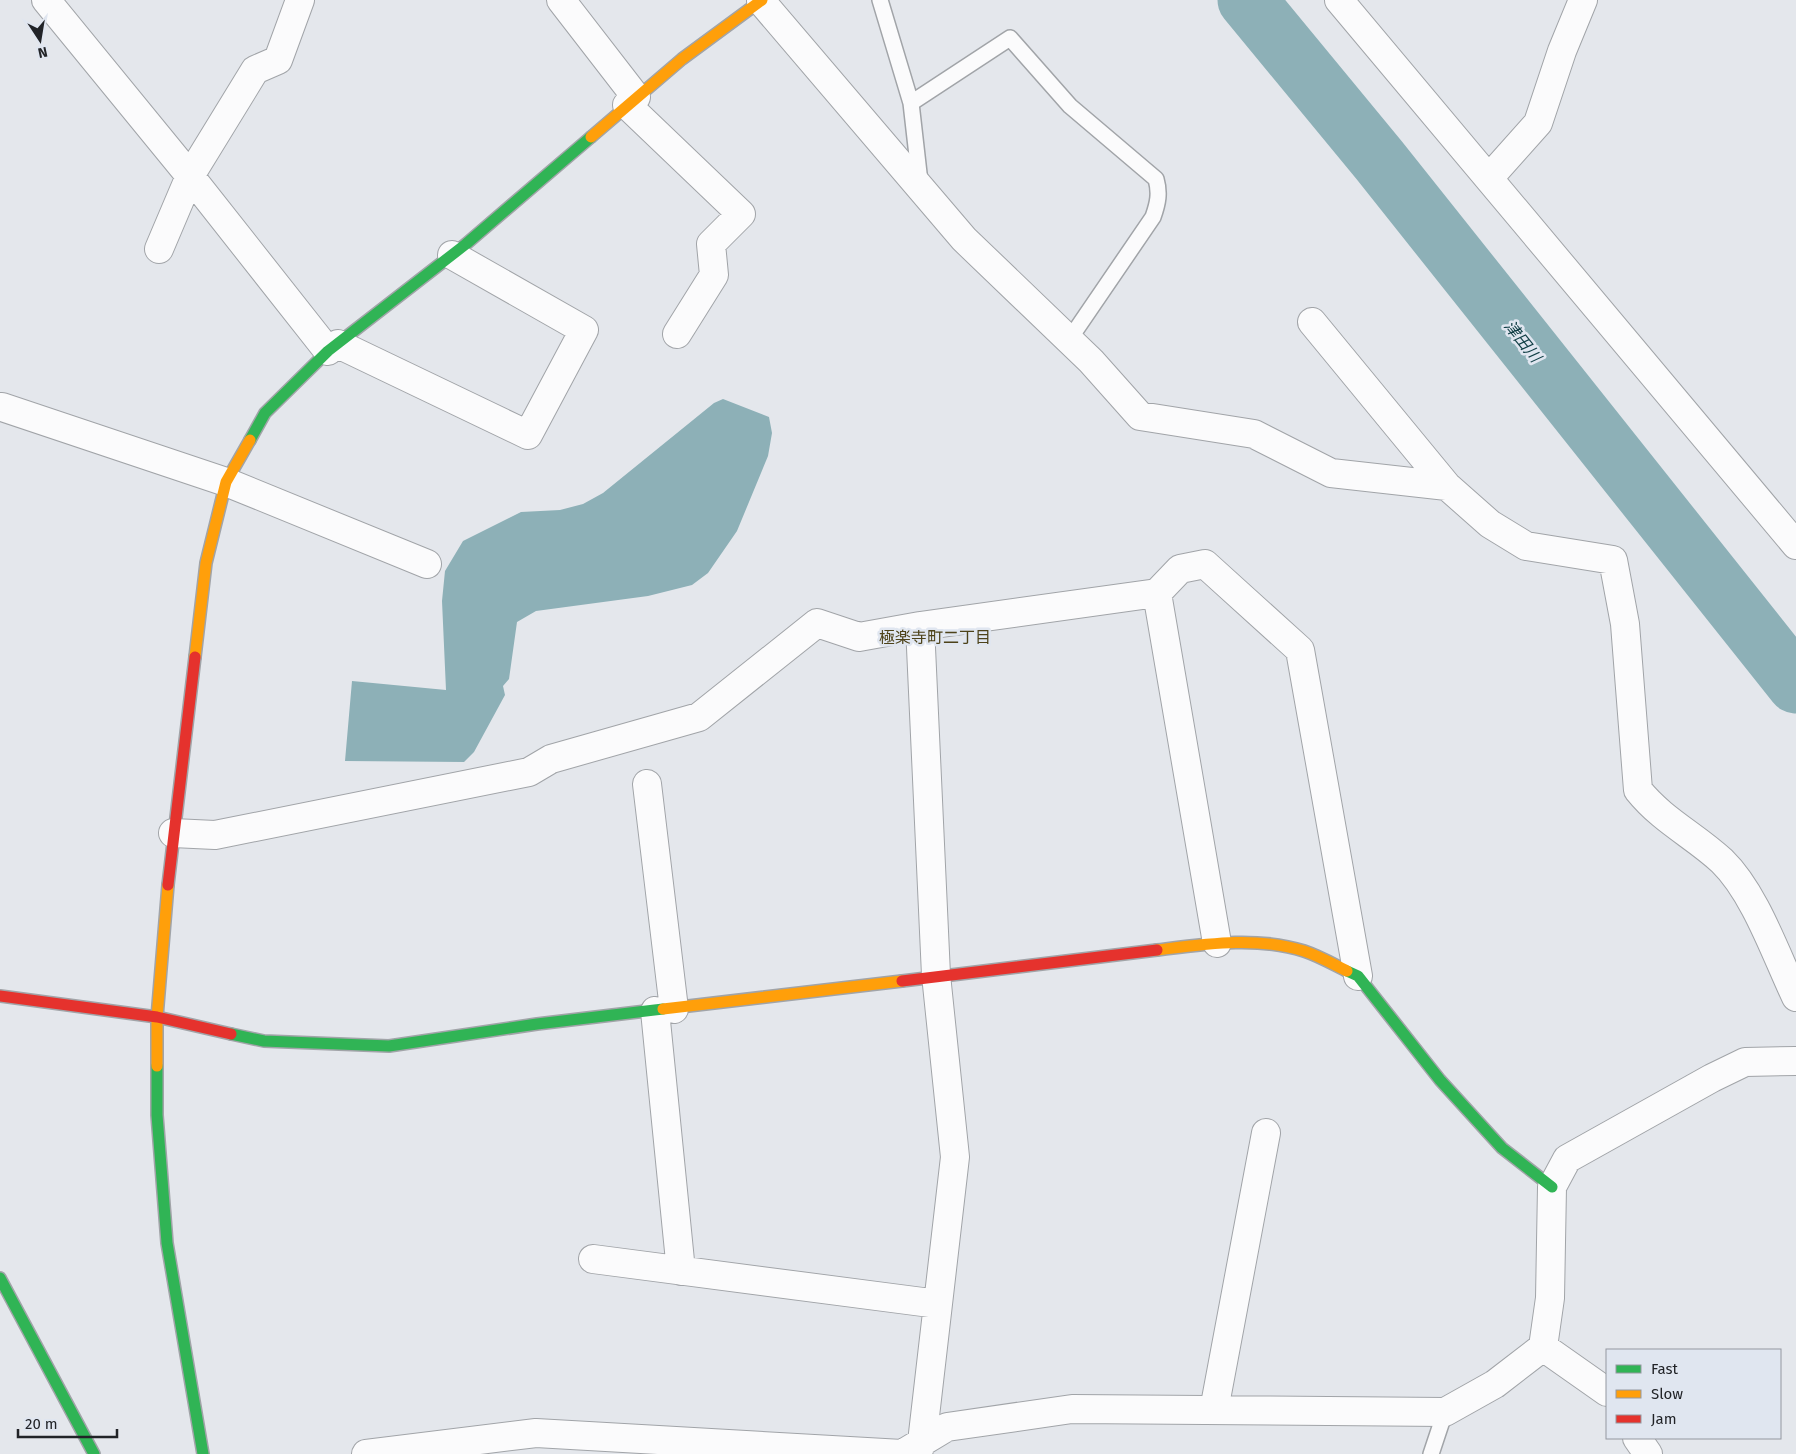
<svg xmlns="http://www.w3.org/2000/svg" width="1796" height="1454" font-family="'Fira Sans','Noto Sans JP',sans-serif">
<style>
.water{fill:#8db0b7}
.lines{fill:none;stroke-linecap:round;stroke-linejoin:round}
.river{stroke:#8db0b7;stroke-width:59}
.lane-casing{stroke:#a1a4a8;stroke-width:18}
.street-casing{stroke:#a1a4a8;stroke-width:30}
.fast-casing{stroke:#a1a4a8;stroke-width:14}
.slow-casing{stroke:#a1a4a8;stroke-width:14}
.jam-casing{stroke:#a1a4a8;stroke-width:14}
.lane{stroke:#fbfbfc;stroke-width:15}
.street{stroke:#fbfbfc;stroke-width:28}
.fast{stroke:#30b455;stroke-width:11}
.slow{stroke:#ff9f0a;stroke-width:11}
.jam{stroke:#e5322d;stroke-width:11}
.labels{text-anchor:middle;stroke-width:5;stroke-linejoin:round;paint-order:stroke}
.water-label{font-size:16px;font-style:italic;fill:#134047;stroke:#e0e6f0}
.neighbourhood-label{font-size:16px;fill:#4d4219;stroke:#e0e6f0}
</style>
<rect width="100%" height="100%" fill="#e4e7ec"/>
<path class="water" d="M723,399L769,417L772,433L768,456L737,531L708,573L692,585L648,596L536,611L517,622L509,679L503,686L505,695L474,752L464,762L345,761L352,681L446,690L442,601L445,571L463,541L521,512L560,510L583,504L603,493L714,403Z"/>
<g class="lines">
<path class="river" d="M1247,0L1379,160L1796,684"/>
<g class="lane-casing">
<path id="lane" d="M880,0L911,103L920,182
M911,103L1010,38L1070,106L1156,179C1160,193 1158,203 1153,217L1069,340
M1431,1454L1445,1412"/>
</g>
<g class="street-casing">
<path id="street" d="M46,0L190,176L328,351
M561,0L636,97
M1339,0L1796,545
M761,1L964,239L1091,361L1140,416L1254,434L1331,473L1447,486L1490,524L1526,546L1613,560L1625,624L1638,790C1663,821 1694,835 1722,861C1755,893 1776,955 1796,997
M627,105L741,214L711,244L714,275L677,334
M1489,178L1538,123L1562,51L1583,0
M159,249L190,176L255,70L278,60L300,0
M1312,322L1447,486
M338,344L528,435L584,330L452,255
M2,407L226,482L427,564
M1157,593L1217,943
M647,784L674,1009
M173,833L215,835L529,772L551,759L699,717L817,623L859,637L920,626L1157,593L1180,569L1205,564L1300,650L1358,976
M655,1011L681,1271
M593,1259L938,1304
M1543,1347L1607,1392
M1214,1410L1266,1133
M1637,1438L1648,1454
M366,1454L536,1433L902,1454L947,1427L1072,1409L1445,1412L1495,1384L1543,1347L1550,1298L1552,1187L1567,1159L1712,1078L1745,1062L1796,1061
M917,1454L922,1442L955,1157L936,975L920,626"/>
</g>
<g class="fast-casing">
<path id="fast" d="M250,440L265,413L328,351L466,244L591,137
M1347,971L1358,976L1440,1080L1502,1148L1552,1187
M231,1034L264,1041L389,1046L537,1024L663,1009
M157,1066V1115L167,1243L203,1454
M0,1278L94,1454"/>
</g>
<g class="slow-casing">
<path id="slow" d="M591,137L682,59L762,0
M195,657L206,563L226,482L250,440
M1157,950C1205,944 1257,936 1304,951C1319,956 1333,964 1347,971
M663,1009L902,981
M157,1066V1017L168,885"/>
</g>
<g class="jam-casing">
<path id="jam" d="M168,885L195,657
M902,981L1157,950
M0,996L157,1017L231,1034"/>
</g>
<use href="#lane" class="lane"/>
<use href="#street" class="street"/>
<use href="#fast" class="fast"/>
<use href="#slow" class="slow"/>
<use href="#jam" class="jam"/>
</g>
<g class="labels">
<g class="water-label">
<text transform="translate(1523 341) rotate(51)" y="6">津田川</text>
</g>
<g class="neighbourhood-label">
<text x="935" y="643">極楽寺町二丁目</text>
</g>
</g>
<rect x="1606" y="1349" width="175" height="90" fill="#e0e6f0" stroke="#9498a0"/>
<rect x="1616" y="1365" width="25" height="8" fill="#30b455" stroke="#9498a0"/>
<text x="1651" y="1374" font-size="15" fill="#212327">Fast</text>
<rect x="1616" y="1390" width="25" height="8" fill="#ff9f0a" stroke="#9498a0"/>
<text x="1651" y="1399" font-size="15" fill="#212327">Slow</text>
<rect x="1616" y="1415" width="25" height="8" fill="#e5322d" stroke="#9498a0"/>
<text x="1651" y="1424" font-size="15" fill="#212327">Jam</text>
<g transform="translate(40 40) rotate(168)" stroke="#e0e6f0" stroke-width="4" paint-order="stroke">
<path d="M0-4L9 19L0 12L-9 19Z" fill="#212327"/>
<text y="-8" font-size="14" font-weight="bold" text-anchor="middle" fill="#212327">N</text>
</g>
<path d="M18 1429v8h99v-8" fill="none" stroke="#212327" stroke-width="2.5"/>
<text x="25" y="1429" font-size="15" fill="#212327" stroke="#e0e6f0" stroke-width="4" paint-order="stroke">20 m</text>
</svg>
